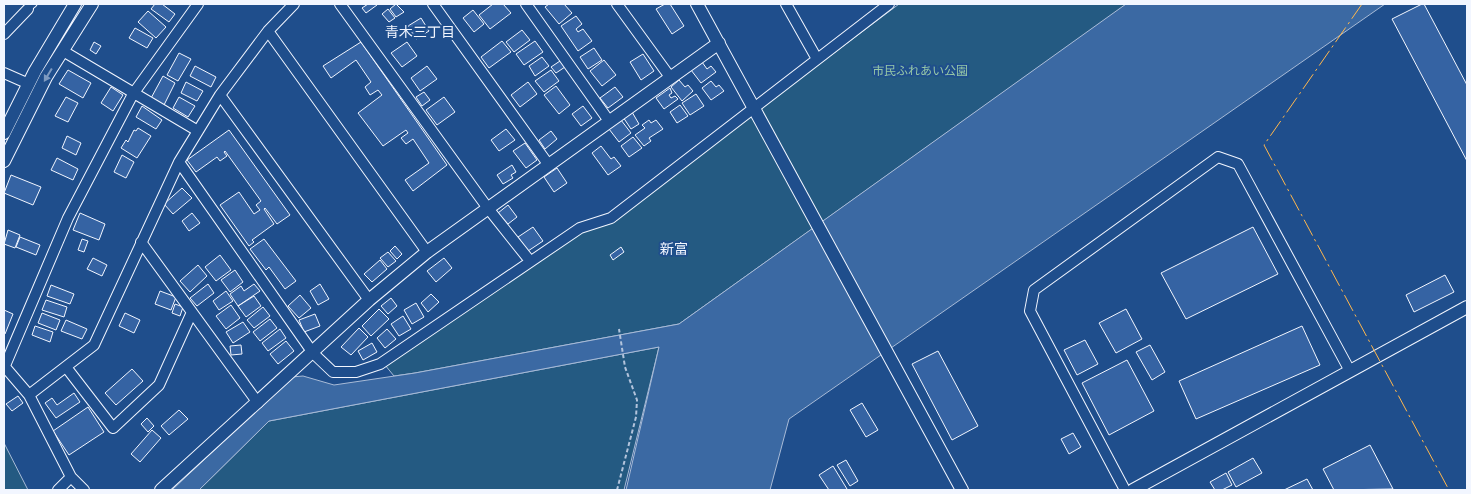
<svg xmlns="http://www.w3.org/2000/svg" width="1471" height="494" font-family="Mulish,'Noto Sans JP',sans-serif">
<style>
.green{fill:#245a82;stroke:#a8bbd7}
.water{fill:#3b69a3;stroke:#a8bbd7}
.building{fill:#3563a3;stroke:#f2f6ff}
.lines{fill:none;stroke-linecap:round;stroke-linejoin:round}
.service-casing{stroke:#f2f6ff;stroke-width:7}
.minor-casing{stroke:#f2f6ff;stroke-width:12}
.tertiary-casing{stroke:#f2f6ff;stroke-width:14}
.path{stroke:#b3c4dc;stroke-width:2;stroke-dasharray:4 2.5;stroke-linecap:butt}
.service{stroke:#1f4e8c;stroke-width:5}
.minor{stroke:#1f4e8c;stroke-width:10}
.tertiary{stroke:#1f4e8c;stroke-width:12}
.power{stroke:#ffb74d;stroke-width:1;stroke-dasharray:18 4 2.5 4;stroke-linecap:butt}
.oneway{fill:#7e9ac0}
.labels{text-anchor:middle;stroke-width:4;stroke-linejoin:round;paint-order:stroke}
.park-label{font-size:12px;fill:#97c8a6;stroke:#1f4e8c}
.neighbourhood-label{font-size:14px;fill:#f2f6ff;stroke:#1f4e8c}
</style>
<rect width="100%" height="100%" fill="#1f4e8c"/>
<path class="green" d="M899,4H1127L679,324L415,373L394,376L385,365L582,231L612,220Z
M659,347L624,490H199L269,421Z
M4,443L28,490H4Z"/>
<path class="water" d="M1126,4H1385L789,419L770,490H626L659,347L269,421L199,490H172L292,377L303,376L334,385L415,373L679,324Z"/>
<path class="building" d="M155,4H162L175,14L169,22L151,9Z
M368,4H376L377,5L366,13L362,8Z
M396,4L404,12L396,17L390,9Z
M493,4H503L511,13L490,29L479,15Z
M549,4H564L572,13L559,24L545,7Z
M665,4H670L684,26L672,34L656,9Z
M1422,4H1424L1467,85V161L1392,19Z
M388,9L395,18L389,22L382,14Z
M473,10L484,24L474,32L463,18Z
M148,11L166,27L156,38L138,22Z
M576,16L582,24L576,29L578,32L583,29L592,41L578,51L561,26Z
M421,18L429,31L416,39L408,26Z
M135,28L153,38L147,48L129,38Z
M522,30L530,40L514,52L506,42Z
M502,41L511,52L489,68L481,57Z
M535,41L543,52L524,65L516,54Z
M94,42L101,46L96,54L90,50Z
M361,42L447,165L413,191L405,180L429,163L413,139L406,144L401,138L408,133L406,130L383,146L358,113L382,95L378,90L370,95L365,87L371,82L356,60L331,78L323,66Z
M407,42L417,56L402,67L391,53Z
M594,48L602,60L588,69L580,57Z
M179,53L191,59L178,81L167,75Z
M643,54L654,71L641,80L630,62Z
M542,57L549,66L535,76L529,66Z
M604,60L616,75L602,86L590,71Z
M560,61L565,67L556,73L551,67Z
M702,62L707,69L711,66L716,72L701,83L691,70Z
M195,66L216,77L211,87L190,76Z
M427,66L437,79L420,91L411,78Z
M68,70L91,83L83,98L59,84Z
M551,70L559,81L544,92L535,81Z
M163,76L175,83L163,107L150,100Z
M679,80L685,87L688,85L693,91L682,101L671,87Z
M711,81L716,87L719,85L724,91L711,100L702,88Z
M186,82L203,91L197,101L181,93Z
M528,82L537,94L520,107L511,95Z
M556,86L570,105L559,114L544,95Z
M111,87L123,95L113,111L101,103Z
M615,87L623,97L608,108L600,98Z
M670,88L672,93L669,95L671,98L675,96L678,99L664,109L656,98Z
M424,92L430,100L422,106L416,97Z
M696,94L704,106L690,115L682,103Z
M66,97L78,103L68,122L55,116Z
M179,97L195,106L188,117L173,108Z
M444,97L455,112L437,125L426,110Z
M680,105L688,116L677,123L670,112Z
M142,106L162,120L156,129L136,117Z
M583,106L592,118L581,126L572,114Z
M632,112L639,124L631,129L623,117Z
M621,120L631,133L619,142L609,129Z
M649,120L651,123L656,120L663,129L649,138L651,141L644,146L635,135L645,128L642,125Z
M138,128L151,136L137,158L121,148L126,140L128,142L134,130L136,131Z
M506,129L515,140L499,151L491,140Z
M229,130L290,215L277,224L265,208L264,209L274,224L252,240L254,242L249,246L220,205L239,192L254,214L260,210L256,205L261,201L225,151L224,152L227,156L220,161L217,157L196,172L187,160Z
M551,131L557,139L545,149L539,140Z
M67,136L81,143L76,155L62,148Z
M633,137L642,148L629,157L621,146Z
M525,143L537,160L526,168L513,151Z
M601,146L611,159L614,157L621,166L608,175L592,153Z
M122,155L134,162L126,178L114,172Z
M57,158L78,169L73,180L51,170Z
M512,165L516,172L511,175L513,178L503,184L497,175Z
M557,168L567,183L554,192L544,177Z
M11,175L41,187L33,205L4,193Z
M182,188L192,198L173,214L164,204Z
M508,205L517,217L508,224L498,213Z
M80,213L105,224L99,240L73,230Z
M192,213L200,223L189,231L182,221Z
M533,227L543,241L528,251L518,237Z
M1253,227L1278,274L1186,319L1161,273Z
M8,230L20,235L15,248L4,244Z
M20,237L40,245L36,255L16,247Z
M82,239L88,241L84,252L78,250Z
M264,239L296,281L285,289L269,267L266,270L250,249Z
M395,246L402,254L397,259L390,251Z
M621,247L624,252L613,260L610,255Z
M388,252L396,261L388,267L380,258Z
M220,255L231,270L216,281L205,267Z
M93,258L107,265L102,276L87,269Z
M444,258L452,268L436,282L427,271Z
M380,260L387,269L372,282L364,274Z
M198,265L207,276L190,292L180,281Z
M235,270L243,282L230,292L221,280Z
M1445,275L1454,292L1414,312L1406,295Z
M208,284L214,293L197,306L190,298Z
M254,284L260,291L238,306L230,294L241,286L244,291Z
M320,284L329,299L318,305L310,291Z
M51,285L74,294L70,304L47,296Z
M160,291L176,297L171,310L155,304Z
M226,291L233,301L219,310L213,301Z
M431,294L439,302L428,312L421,303Z
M300,295L311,308L299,318L288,306Z
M254,296L261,306L246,317L238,306Z
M391,298L397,306L388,314L381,306Z
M46,300L67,307L64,317L42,310Z
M416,303L424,317L412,324L404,310Z
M175,304L183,307L180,316L172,313Z
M231,305L240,318L226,329L216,316Z
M263,307L270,316L254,328L247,320Z
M379,309L389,319L371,336L362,326Z
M1126,309L1142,339L1116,353L1099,323Z
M4,310L13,314L5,334L4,333Z
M42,313L60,320L56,330L38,323Z
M125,313L140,320L134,333L119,326Z
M315,314L320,326L304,332L299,320Z
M403,316L411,329L399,336L391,324Z
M270,319L277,328L260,341L253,332Z
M66,320L87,329L82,339L61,331Z
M243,322L250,332L233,343L226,332Z
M35,326L53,332L50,342L32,335Z
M1302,326L1320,365L1196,419L1179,381Z
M359,328L368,337L351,355L341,347Z
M280,329L286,338L268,351L262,343Z
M387,329L396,339L385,348L377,338Z
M1085,340L1098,364L1077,375L1064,350Z
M286,341L294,351L278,364L270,354Z
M372,343L377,352L363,360L358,351Z
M241,345L242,354L231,355L230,346Z
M1150,345L1165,372L1152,380L1136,352Z
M938,351L978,426L952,440L912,364Z
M1127,360L1154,411L1109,435L1082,383Z
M132,369L143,381L116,405L105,393Z
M74,393L80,402L56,418L45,403L52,398L57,405Z
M18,396L23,403L12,411L6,404Z
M862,403L878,430L866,437L850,410Z
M88,407L104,432L69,455L53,431Z
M179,410L188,419L169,435L161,426Z
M147,418L154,426L148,432L141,424Z
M152,430L161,438L140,462L131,454Z
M1073,433L1081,447L1069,454L1061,439Z
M1370,445L1393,489L1334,490L1323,469Z
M1253,458L1262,473L1236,487L1228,472Z
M846,460L858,481L850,486L837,465Z
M833,466L847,489L845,490H829L819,475Z
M1226,473L1232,485L1222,490H1215L1210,482Z
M1307,479L1313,490H1284Z"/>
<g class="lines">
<g class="service-casing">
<path id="service" d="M28,9L34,4"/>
</g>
<g class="minor-casing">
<path id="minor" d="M340,4L487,207L530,261
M433,4L548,164
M526,4L609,121
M617,4L670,77
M786,4L817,59
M268,31L427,252
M4,34L28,9
M63,51L198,131
M4,73L29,84
M220,95L369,300
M179,162L313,353L333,372H356L380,364L580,228L611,218L889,4
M141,242L258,403
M5,367L29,395
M66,367L113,428L159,385L192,312
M4,368L68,218L133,94L198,4
M58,490L71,477
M84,490L71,477L29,395L94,345L179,162L220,95L268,31L294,4
M1125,490L1030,311L1034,290L1218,157L1238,164L1350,371"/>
</g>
<g class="tertiary-casing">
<path id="tertiary" d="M697,4L962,490
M4,133L35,71L75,4
M4,161L46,77L92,4
M161,490L369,300L427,252L719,43
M1133,490L1467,307"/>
</g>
<path class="path" d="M617,490L636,417L637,400L625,367L619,329"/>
<use href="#service" class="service"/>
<use href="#minor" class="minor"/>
<use href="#tertiary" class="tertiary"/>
<path class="power" d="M1362,4L1264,145L1449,490"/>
</g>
<defs><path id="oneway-solid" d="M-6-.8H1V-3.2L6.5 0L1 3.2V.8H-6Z" transform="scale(1.25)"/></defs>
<use class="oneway" href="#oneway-solid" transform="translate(48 75) rotate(121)"/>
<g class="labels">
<g class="park-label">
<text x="920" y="75">市民ふれあい公園</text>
</g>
<g class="neighbourhood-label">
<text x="420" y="37">青木三丁目</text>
<text x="674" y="254">新富</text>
</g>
</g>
<rect width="1471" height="494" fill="none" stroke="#f2f6ff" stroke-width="10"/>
</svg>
